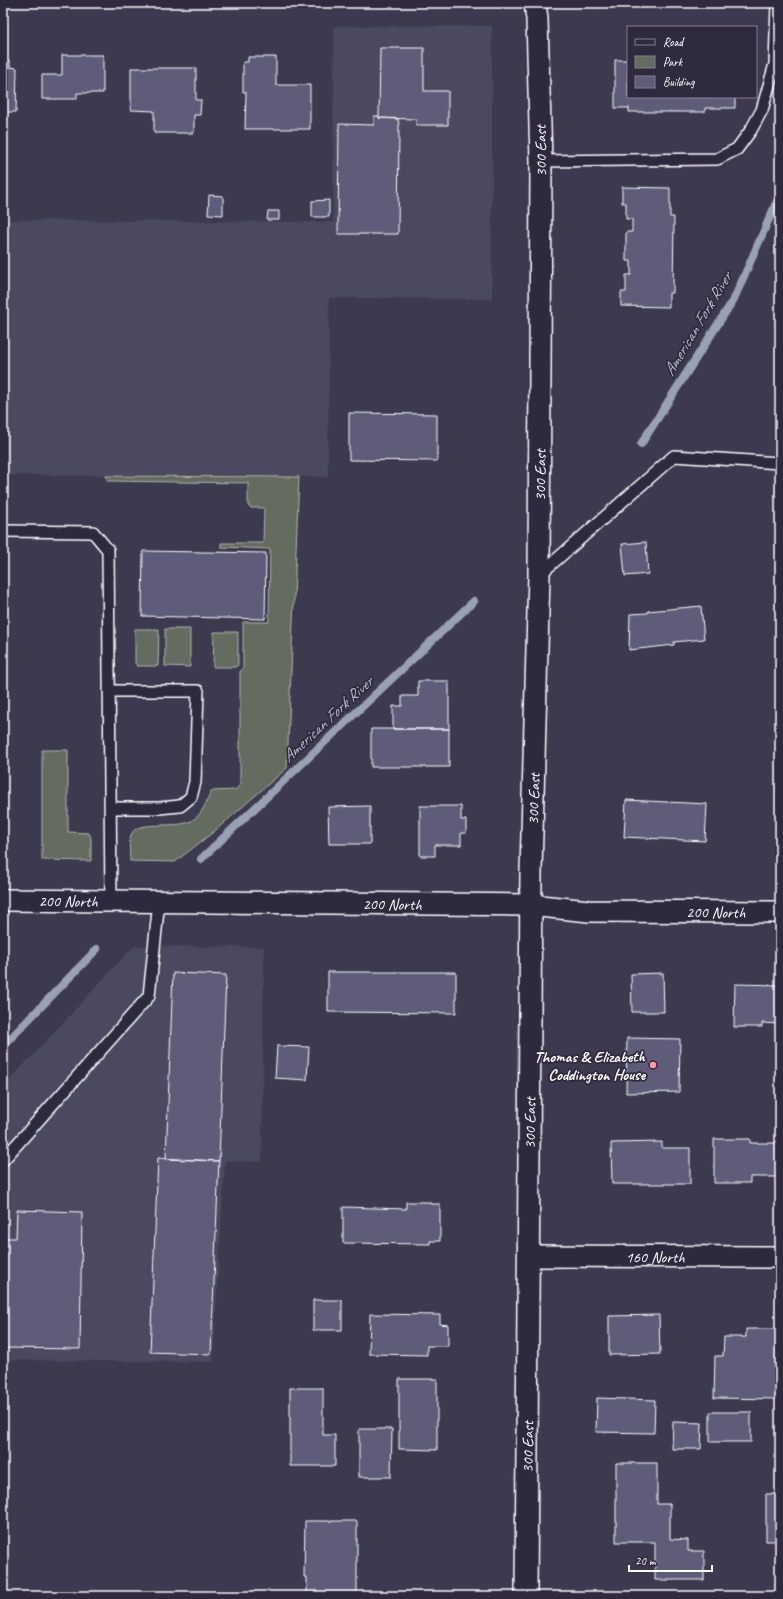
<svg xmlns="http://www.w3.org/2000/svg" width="783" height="1599" font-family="Caveat,sans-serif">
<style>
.built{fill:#4b485f}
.green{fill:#646c5f;stroke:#b2b6af}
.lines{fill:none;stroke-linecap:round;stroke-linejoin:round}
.stream{stroke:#98a2b2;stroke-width:8}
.building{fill:#5e5c79;stroke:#fff}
.service-casing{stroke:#fff;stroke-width:14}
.minor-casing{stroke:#fff;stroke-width:24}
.service{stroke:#2f2a3d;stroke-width:11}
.minor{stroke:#2f2a3d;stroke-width:21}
.poi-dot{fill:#ff9aa2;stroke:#2f2a3d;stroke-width:1.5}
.labels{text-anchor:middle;stroke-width:3.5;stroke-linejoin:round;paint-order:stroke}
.street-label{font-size:16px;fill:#fff;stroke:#2f2a3d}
.poi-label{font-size:16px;font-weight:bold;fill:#fff;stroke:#2f2a3d;text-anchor:end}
.water-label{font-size:17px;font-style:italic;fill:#b2b9c5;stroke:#2f2a3d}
</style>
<rect width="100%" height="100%" fill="#3d394f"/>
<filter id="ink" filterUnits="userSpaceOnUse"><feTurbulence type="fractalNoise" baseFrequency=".025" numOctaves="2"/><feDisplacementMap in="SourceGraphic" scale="8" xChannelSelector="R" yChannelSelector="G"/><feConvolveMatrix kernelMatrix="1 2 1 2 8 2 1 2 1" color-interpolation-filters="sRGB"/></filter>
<g filter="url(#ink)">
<path class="built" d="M334,26H492V299L329,298L328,477L3,475V220L333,222Z
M134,946L264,947L262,1162L225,1161L213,1362L3,1360V1087Z"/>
<path class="green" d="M106,476L299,477L287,768L217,829L175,862L130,861C130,853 128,840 132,833C139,820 177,829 191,821C204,814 205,802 212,791L235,790L240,785V672L243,668V622H269L270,549L221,547V543H263L264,508H251L248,506V483L107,481Z
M135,629H159L158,666H137L135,663Z
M165,629H190V667L165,666Z
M214,632H238V665L235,667H213Z
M42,750H68V832L89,833L91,838V861L42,860Z"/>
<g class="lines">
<path class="stream" d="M641,444L734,299L780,194
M201,859L474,601
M3,1046L97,949"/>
</g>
<path class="building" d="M380,48H424V91H448V125H416V119L379,118Z
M62,55H103V93H77V99H42V75H62Z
M248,57H276V85H310V129H245L246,92H243V62H248Z
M615,60H628V97H735V108H705V112H629V108H615Z
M3,61H10V67L17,68L16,112H3Z
M131,68H196V100H201L200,115H194V133H154V111L131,110Z
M374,116H379V118L398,119L399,125L398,234H338L339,124L374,125Z
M622,187L670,188V217H674L673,293H669V307L621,306V292H626V275H631V261H626V232H632V219H626V203H622Z
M209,195L223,196V215L208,214Z
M329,200V217H312V201Z
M268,211H279V220H267Z
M349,413L437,414V461L349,460Z
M646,542L648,574L625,576L622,544Z
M143,551L266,553L265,619L142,616Z
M701,606L704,639L674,642V645L629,650L630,614L648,613V611Z
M418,681H449V729H393V706H402V696H418Z
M371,729H449V767H371Z
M626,800L707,804L705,841L624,837Z
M370,806V844H329L328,807Z
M420,806H461V820H466V833H461V845H435V856H420Z
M328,972H456V1013L328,1012Z
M173,973L226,975L219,1161L166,1159Z
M663,973L664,1012H632L631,974Z
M735,984L780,985V1024L762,1023V1027H734Z
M627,1038L680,1039L679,1092L626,1093Z
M277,1046L309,1047L307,1080L275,1078Z
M714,1139H750V1143H780V1184H777V1177H750V1183H714Z
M662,1142V1148H690V1184H612L611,1143Z
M158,1158L219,1161L211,1354L150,1352Z
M406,1202H430V1204H440V1241H430V1244L343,1243V1207L406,1209Z
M17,1210L82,1212L80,1349L3,1348V1238H16Z
M313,1300H342V1330H313Z
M370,1314L440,1315V1324L448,1325V1346H427V1355L369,1354Z
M659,1315L660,1354L609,1355V1316Z
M746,1329H780V1399L714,1398L715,1356H723L724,1337H746Z
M399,1379H437V1450L399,1449Z
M290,1388H323V1435H335V1466H290Z
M597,1398L655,1400L654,1433L596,1432Z
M710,1412H751V1442H710Z
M673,1422L702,1423L701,1449H672Z
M359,1429H392L391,1477H359Z
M3,1449H5L4,1534H3Z
M616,1463H657V1504H670V1539L688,1540V1551H704V1580H655V1542H616Z
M766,1494H780V1541H766Z
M305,1521H357V1595H307V1577H304Z"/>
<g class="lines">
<g class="service-casing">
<path id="service" d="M541,161L717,159L737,149L751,130L762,110L775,64L777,3
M3,531L93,532L108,550L111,901
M539,575L674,456L780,463
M110,691H198L195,782L191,797L180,806L159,808H110
M3,1160L149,996L159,901"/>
</g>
<g class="minor-casing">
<g id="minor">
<path id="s1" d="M3,900L530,905L589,911L780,912"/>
<path id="s2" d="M530,1256L780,1257"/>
<path id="s3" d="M526,1596L531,870L539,575L541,161L537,19L535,3"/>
</g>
</g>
<use href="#service" class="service"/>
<use href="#minor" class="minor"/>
</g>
</g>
<circle class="poi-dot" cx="653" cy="1065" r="4"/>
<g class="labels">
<g class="street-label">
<text transform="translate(540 151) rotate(-91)" y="6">300 East</text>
<text dy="6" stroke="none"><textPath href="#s3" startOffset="1121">300 East</textPath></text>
<text dy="6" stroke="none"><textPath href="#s3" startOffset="797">300 East</textPath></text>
<text dy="6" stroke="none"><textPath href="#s1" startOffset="65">200 North</textPath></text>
<text dy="6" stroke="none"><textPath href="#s1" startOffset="389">200 North</textPath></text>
<text dy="6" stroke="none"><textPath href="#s1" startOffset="713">200 North</textPath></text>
<text dy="6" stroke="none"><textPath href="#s3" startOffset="473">300 East</textPath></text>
<text dy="6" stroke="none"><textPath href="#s2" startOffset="125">160 North</textPath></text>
<text dy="6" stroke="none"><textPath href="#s3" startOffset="149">300 East</textPath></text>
</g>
<g class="poi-label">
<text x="645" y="1062">Thomas &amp; Elizabeth<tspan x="645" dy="18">Coddington House</tspan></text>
</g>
<g class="water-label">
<text transform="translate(697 324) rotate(-59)" y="6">American Fork River</text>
<text transform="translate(327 719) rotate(-43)" y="6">American Fork River</text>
</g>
</g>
<rect width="783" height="1599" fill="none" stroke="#2f2a3d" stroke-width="16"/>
<rect x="8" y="8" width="767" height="1583" fill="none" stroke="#fff" stroke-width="1.5" filter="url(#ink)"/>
<rect x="627" y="26" width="130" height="72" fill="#2f2a3d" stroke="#827f8b"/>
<rect x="635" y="39" width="20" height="6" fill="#2f2a3d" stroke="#827f8b"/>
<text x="663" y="46" font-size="12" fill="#ffffff">Road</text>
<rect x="635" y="56" width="20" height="12" fill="#646c5f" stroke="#827f8b"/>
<text x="663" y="66" font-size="12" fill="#ffffff">Park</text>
<rect x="635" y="76" width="20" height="12" fill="#5e5c79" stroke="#827f8b"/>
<text x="663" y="86" font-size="12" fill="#ffffff">Building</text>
<path d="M629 1565v6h83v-6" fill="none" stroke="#ffffff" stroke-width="2"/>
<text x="635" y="1565" font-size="12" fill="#ffffff" stroke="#2f2a3d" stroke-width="3" paint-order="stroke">20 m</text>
</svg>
